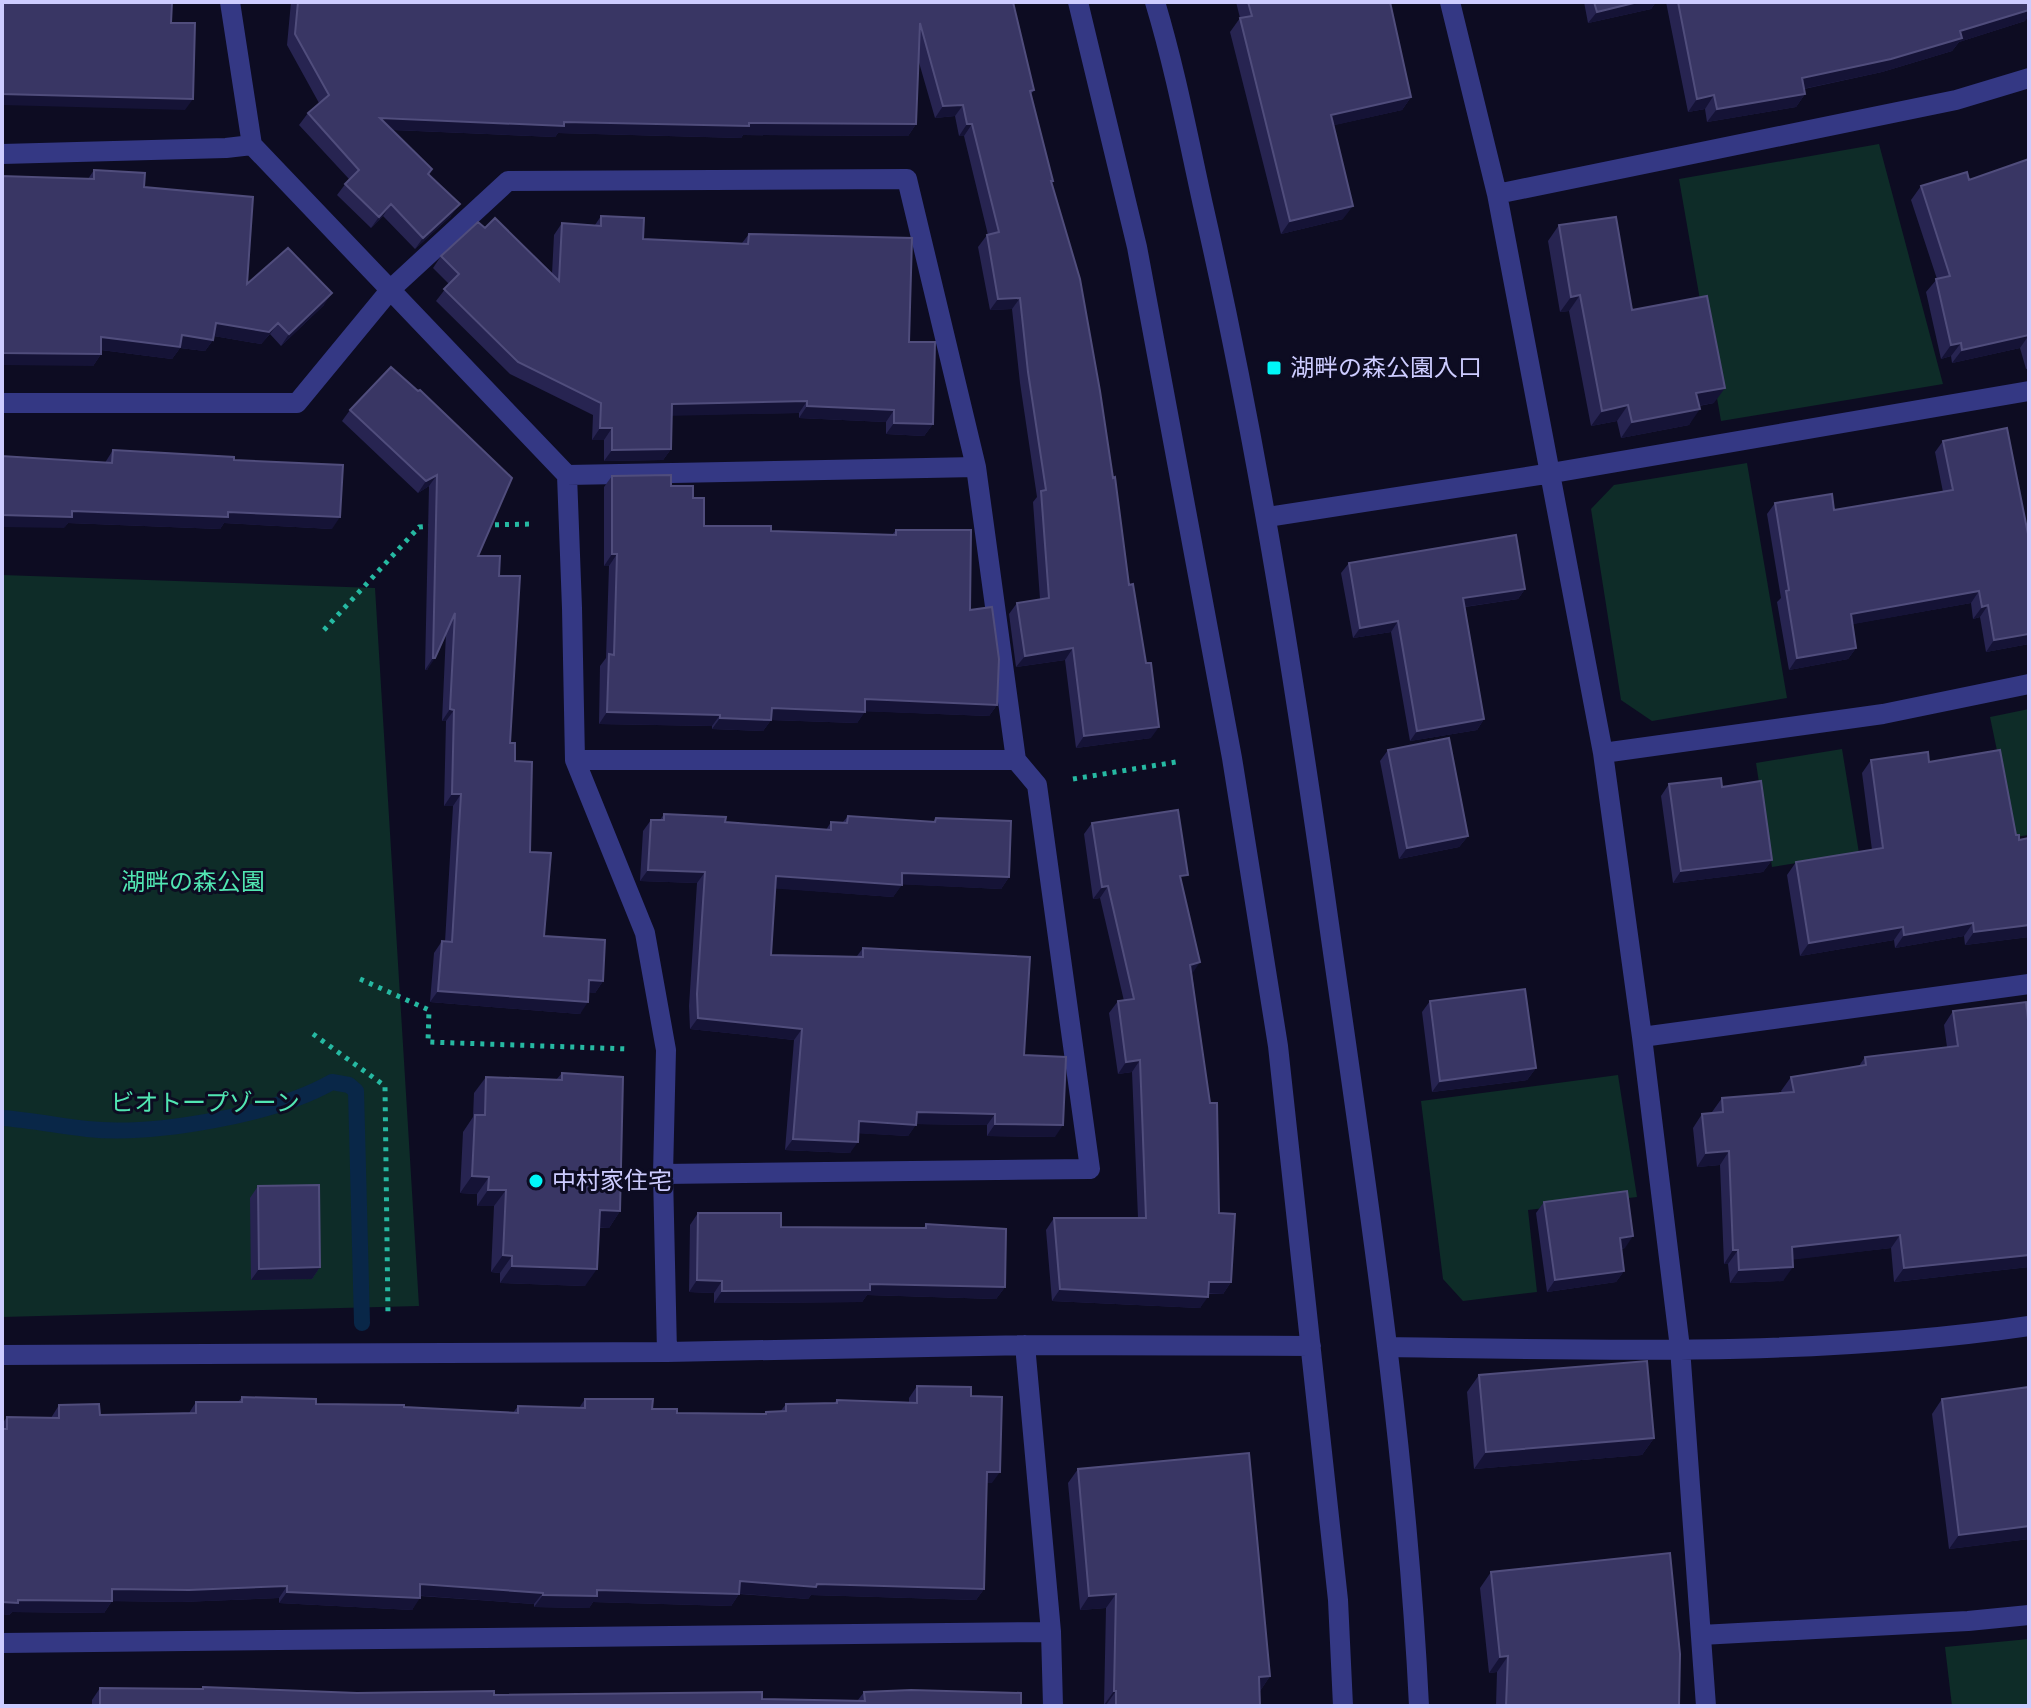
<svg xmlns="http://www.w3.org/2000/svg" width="2031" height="1708" font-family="Overpass,'Noto Sans JP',sans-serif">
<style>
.green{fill:#0e2c28}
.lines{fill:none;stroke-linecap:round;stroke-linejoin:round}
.stream{stroke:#092748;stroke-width:16}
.path{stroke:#26b9a2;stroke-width:5;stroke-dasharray:4 6;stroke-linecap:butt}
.minor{stroke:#343884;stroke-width:20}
.wall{fill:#272451}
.shaded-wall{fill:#151336}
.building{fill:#393664;stroke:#504d7c;stroke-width:2}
.poi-dot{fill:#00f7f7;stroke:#0d0c22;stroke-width:3}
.labels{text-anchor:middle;stroke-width:6;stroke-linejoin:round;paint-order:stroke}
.poi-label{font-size:24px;fill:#cdccff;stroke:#0d0c22;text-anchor:start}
.park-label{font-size:24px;fill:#51e6b2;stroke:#0d0c22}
</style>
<rect width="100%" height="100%" fill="#0d0c22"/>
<path class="green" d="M1879,144L1943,384L1721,421L1679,179Z
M1747,463L1787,698L1652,721L1621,700L1591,509L1614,485Z
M2,575L375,588L419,1306L2,1317Z
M2029,709V835L2015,837L1990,717Z
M1842,749L1859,853L1772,867L1756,763Z
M1618,1075L1637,1197L1528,1210L1537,1292L1463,1301L1443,1279L1421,1101Z
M2029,1639V1706H1952L1945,1647Z"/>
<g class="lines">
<path class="stream" d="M2,1118C31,1120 59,1126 87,1129C154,1136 274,1115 332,1082L349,1085L356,1091L362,1323"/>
<path class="path" d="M485,525L535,524
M324,630L419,527L431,526
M1073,779L1176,762
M360,979L429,1010L428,1042L629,1049
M313,1034L385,1086L388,1316"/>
<path class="minor" d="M230,2L252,145L567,475L572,608L575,760L645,933L666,1050L663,1174L667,1352
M1078,2L1137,247L1232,758L1278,1046L1338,1600L1343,1706
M1155,2C1175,68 1188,137 1203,205C1255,433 1292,664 1325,896C1363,1166 1406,1434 1419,1706
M1450,2L1497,194L1603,753L1642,1037L1680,1348L1706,1706
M2,154L226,148L252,145
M1497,194L1956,100L2029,78
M2,403H297L391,289L508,181L907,179L976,467L1016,760
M567,475L976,467
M1267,517L1552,473L2029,391
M1603,753L1883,714L2029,684
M575,760H1016L1037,785L1090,1169L663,1174
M1642,1037L2029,984
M1025,1345L1051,1632L1053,1706
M1389,1347C1602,1350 1818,1357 2029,1326
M2,1355L667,1352L1025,1345L1311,1346
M1701,1635L1968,1621L2029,1615
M2,1643L1051,1632"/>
</g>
<path class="wall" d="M291,2H1013L1034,90L1031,94L1053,181L1052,183L1129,585L1151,738L1076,748L1065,660L1016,667L1009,614L1017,603L1040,599L1033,502L1037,497L1020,383L1012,309L990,310L978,247L987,235H988L964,136H959L955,116L935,118L918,59L916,124L908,136L743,135L741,138L558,133L555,137L393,130L432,169L429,175L451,216L415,249L383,216L371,228L337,195L349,179L299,125L308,113L319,103L287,45Z
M1236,2H1390L1411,97L1402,110L1334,125L1343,219L1281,234L1230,32L1240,18Z
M1584,2H1656L1651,9L1588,23Z
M1666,2H2029L2025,21L1959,42L1952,51L1882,72L1804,89L1805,94L1796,107L1707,122L1705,109L1688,112Z
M2029,159V368L2026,369L2020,348L1952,363L1951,356L1941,359L1926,292L1937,279L1911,200L1921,186L1969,180Z
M94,170L144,187L247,284L324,305L281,346L270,334L261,344L214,336L213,340L205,351L180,348L172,359L101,350V354L93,366L88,179Z
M601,216L643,239L742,243L749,234L909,342L933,424L924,436L886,434V422L799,418V413L672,415L671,449L663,460L604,461V440H592L593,415L510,374L436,301L449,284L433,268L441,256L485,228L552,274L554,235L562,223L595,225Z
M1559,225L1714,403L1699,406L1689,425L1621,438L1617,421L1591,426L1569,311L1560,312L1548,241Z
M391,367L478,556L499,576L510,743L515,761L544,936L603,981L595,993L589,992L580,1014L430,1002L434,953L442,941L445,942L453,806H444L446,721H442L446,633L427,670H425L429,486L418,493L342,421L350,410Z
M1943,441L2029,644L1986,652L1980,617L1973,619L1971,603L1852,624L1856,648L1848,659L1789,670L1777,602L1781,598L1767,514L1775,503L1834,510L1943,492L1935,452Z
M113,450L234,460L332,529L224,523L220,529L68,523L64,528Z
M612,476L671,486L693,498L704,526L771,531L892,535L896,530L970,610L997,705L989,716L865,711L857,723L771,720L763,731L712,729V726L599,724L600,666L606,658L609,566H604V487Z
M1349,563L1525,589L1518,599L1465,607L1484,719L1477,730L1410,741L1391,632L1353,638L1341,573Z
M1388,750L1468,836L1459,847L1399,859L1380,761Z
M1871,760L1929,762L2029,937L1965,945L1964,936L1895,948L1894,940L1800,956L1787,875L1796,862L1872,850L1862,773Z
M1669,784L1722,787L1772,860L1763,872L1673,883L1661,796Z
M664,814L725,822L826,830L831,822H843L848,816L933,822L936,818L1009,877L1001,889L902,884L893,897L775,888L771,955L857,956L863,948L1024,1055L1055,1137L987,1136V1125L916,1124L908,1136L859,1133L850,1153L785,1150L794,1040L690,1029L689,1006L697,883L640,881L643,831L651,820H660Z
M1092,823L1182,883L1219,1213L1231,1282L1223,1294H1208L1200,1308L1052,1301L1046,1230L1054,1218H1138L1132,1072L1118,1074L1109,1013L1118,1001H1124L1100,898L1093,899L1084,834Z
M1430,1001L1536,1068L1527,1080L1432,1092L1422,1012Z
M1953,1011L2029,1267L1894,1282L1891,1248L1793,1259L1783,1281L1730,1283L1728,1264H1724L1720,1165L1697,1167L1693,1128L1702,1114L1712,1113V1112L1722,1098L1782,1093L1781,1091L1791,1077L1859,1066L1865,1057L1947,1047L1944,1025Z
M562,1073L620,1211L609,1228H599L585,1286L500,1283V1273L491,1272L494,1206H477V1194L460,1193L463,1132L473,1117L474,1093L486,1077L556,1080Z
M258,1186L320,1267L312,1279L251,1280L250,1198Z
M1544,1202L1625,1248L1621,1249L1624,1271L1616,1282L1547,1292L1536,1213Z
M698,1213L781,1227L924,1228L926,1224L1005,1287L996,1299L867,1295L862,1302L714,1303V1293L689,1292L690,1225Z
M1479,1375L1654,1438L1642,1455L1474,1469L1467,1392Z
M917,1386L971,1396L992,1483H987L984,1589L976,1600L811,1595L808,1599L739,1594L731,1606L593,1602L589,1608L534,1607V1604L420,1596L412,1610L279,1603V1598L181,1602L112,1601L104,1613L12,1612L9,1615L2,1614V1424L7,1417L51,1418L59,1405L100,1415L189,1413L196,1402H238L242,1397L316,1404L513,1413L518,1406L579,1408L585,1399L677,1413L764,1414L766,1412H780L786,1404L834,1403L837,1400L909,1402V1398Z
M2029,1387V1539L1949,1549L1932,1414L1942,1399Z
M1078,1469L1270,1676L1260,1691V1706L1104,1705L1106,1608L1080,1610L1068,1483Z
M1491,1572L1679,1706H1496L1497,1672L1489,1673L1480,1588Z
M203,1687L357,1693L858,1700L864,1692L1021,1706H92V1700L100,1688L202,1689Z"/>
<path class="shaded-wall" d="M1638,2H1656L1651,9L1588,23L1597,12Z
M2029,6V16L2025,21L1959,42L1952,51L1882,72L1793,91L1802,78L1960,31Z
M2,94L193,99L185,110L2,105Z
M1805,94L1796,107L1707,122L1717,109Z
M1714,95L1705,109L1688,112L1697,99Z
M1411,97L1402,110L1322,128L1331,115Z
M963,105L955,116L935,118L943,106Z
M380,118L564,122L916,124L908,136L743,135L741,138L558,133L555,137L372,129Z
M967,124H972L964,136H959Z
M391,204L383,216L371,228L379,217Z
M460,204L451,216L415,249L423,238Z
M1353,206L1343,219L1281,234L1290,221Z
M332,293L324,305L281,346L289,334Z
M1580,295L1569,311L1560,312L1571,297Z
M1020,298L1012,309L990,310L998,299Z
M216,323H278L270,334L261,344L208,335Z
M182,335L213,340L205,351L180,348L172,359L93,349L101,337Z
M2029,335L2020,348L1952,363L1962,350Z
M1961,343L1951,356L1941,359L1951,345Z
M2,353L101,354L93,366L2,365Z
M1725,388L1714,403L1686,408L1696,393Z
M807,401L799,413L664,416L672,404Z
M1628,405L1617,421L1591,426L1602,411Z
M807,406L894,410L886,422L799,418Z
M1700,409L1689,425L1621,438L1632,422Z
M894,423L933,424L924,436L886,434Z
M600,428H612L604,440H592Z
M671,449L663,460L604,461L612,450Z
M437,475L429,486L418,493L426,481Z
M72,511L228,512L340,517L332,529L224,523L220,529L68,523L64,528L2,527V515Z
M612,554H617L609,566H604Z
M1525,589L1518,599L1456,608L1463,598Z
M1979,591L1971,603L1843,626L1851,614Z
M1988,605L1980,617L1973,619L1982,607Z
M1398,621L1391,632L1353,638L1360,628Z
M2029,634V644L1986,652L1994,640Z
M1073,648L1065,660L1016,667L1025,656Z
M1856,648L1848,659L1789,670L1797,658Z
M433,658H435L427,670H425Z
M865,699L997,705L989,716L857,711Z
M772,708L865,712L857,723L771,720L763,731L712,729L720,718Z
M450,709L454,710L446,721H442Z
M607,712L720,715L712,726L599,724Z
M1484,719L1477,730L1410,741L1417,731Z
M1159,727L1151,738L1076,748L1084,736Z
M452,794H461L453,806H444Z
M1468,836L1459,847L1399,859L1407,848Z
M1772,860L1763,872L1673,883L1681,871Z
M648,870L705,872L697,883L640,881Z
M902,873L1009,877L1001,889L894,884Z
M776,876L902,885L893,897L768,888Z
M1108,886L1100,898L1093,899L1102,887Z
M1973,923L1964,936L1895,948L1904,935Z
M2029,925V937L1965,945L1974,932Z
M1903,927L1894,940L1800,956L1809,943Z
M1200,962L1192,974L1182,976L1190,965Z
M589,980L603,981L595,993L581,992Z
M438,991L588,1002L580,1014L430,1002Z
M698,1018L802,1029L794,1040L690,1029Z
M1140,1060L1132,1072L1118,1074L1126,1062Z
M1536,1068L1527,1080L1432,1092L1440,1081Z
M917,1112L995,1114L987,1125L909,1124Z
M859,1121L916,1125L908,1136L851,1133Z
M995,1124L1063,1125L1055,1137L987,1136Z
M793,1139L858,1142L850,1153L785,1150Z
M1729,1151L1720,1165L1697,1167L1706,1153Z
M472,1176L489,1177L477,1194L460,1193Z
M488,1190H506L494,1206H477Z
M600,1210L620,1211L609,1228L588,1227Z
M1900,1235L1891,1248L1782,1261L1792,1247Z
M1633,1236L1625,1248L1611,1250L1620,1238Z
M1733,1250H1738L1728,1264H1724Z
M503,1255L512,1256L500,1273L491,1272Z
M2029,1255V1267L1894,1282L1904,1268Z
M512,1266L597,1269L585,1286L500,1283Z
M320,1267L312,1279L251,1280L259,1269Z
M1793,1267L1783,1281L1730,1283L1739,1270Z
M1624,1271L1616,1282L1547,1292L1555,1280Z
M697,1280L722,1281L714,1293L689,1292Z
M1209,1282H1231L1223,1294L1201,1293Z
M870,1284L1005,1287L996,1299L867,1295L862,1302L714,1303L722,1291Z
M1060,1289L1208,1297L1200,1308L1052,1301Z
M1654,1438L1642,1455L1474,1469L1486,1452Z
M987,1472H1000L992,1483H979Z
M2029,1526V1539L1949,1549L1959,1535Z
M740,1581L984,1589L976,1600L811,1595L808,1599L731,1593Z
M420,1584L543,1593L534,1604L412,1595Z
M287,1586L279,1598L181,1602L104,1601L112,1589Z
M597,1590L739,1594L731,1606L593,1602L589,1608L534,1607L543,1595Z
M287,1592L420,1598L412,1610L279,1603Z
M1116,1594L1106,1608L1080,1610L1089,1596Z
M18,1600L112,1601L104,1613L12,1612L9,1615L2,1614V1602Z
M1508,1656L1497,1672L1489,1673L1500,1657Z
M1270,1676L1260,1691L1259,1677Z
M1114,1691H1116L1106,1705H1104Z"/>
<path class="building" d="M2,2H172L171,23H195L193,99L2,94Z
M298,2H1013L1034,90L1030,91L1053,181H1051L1080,279L1100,391L1113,478L1115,477L1129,585L1133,584L1146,663H1151L1159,727L1084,736L1073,648L1025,656L1017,603L1049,598L1041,491L1046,490L1028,372L1020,298L998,299L987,235L999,232L972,124H967L963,105L943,106L920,23L916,124L749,123V126L564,122V126L380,118L432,169L428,174L460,204L423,238L391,204L379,217L345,184L359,170L308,113L329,95L295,34Z
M1248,2H1390L1411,97L1331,115L1353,206L1290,221L1240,18L1252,16Z
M1594,2H1638L1597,12Z
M1678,2H2029V10L1960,31L1962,38L1891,59L1802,78L1805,94L1717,109L1714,95L1697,99Z
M2029,159V335L1962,350L1961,343L1951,345L1936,279L1950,276L1921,186L1967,172L1969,180Z
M94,170L145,173L144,187L253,197L247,284L288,248L332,293L289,334L278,323L269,332L216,323L213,340L182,335L180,347L101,337V354L2,353V176L94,179Z
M601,216L644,218L643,239L748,244L749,234L912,238L909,342H935L933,424L894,423V410L807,406V401L672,404L671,449L612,450V428H600L601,403L518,362L444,289L459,274L441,256L478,222L485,228L495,218L559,281L562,223L601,226Z
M1616,217L1632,310L1707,296L1725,388L1696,393L1700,409L1632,422L1628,405L1602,411L1580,295L1571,297L1559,225Z
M391,367L418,391L420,390L512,478L478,556H500L499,576H520L510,743H515V761L532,762L530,852L551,853L544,936L605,940L603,981L589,980L588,1002L438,991L442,941L452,942L461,794H452L454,710L450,709L455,613L435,658H433L437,475L426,481L350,410Z
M2007,428L2029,539V634L1994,640L1988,605L1982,607L1979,591L1851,614L1856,648L1797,658L1786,591L1789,590L1775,503L1832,494L1834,510L1953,490L1943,441Z
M113,450L234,457V460L343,465L340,517L228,512V517L72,511V517L2,515V456L112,463Z
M671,475V486H693V498H704V526H771V531L896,535V530H971L970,610L992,607L999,659L997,705L865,699V712L772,708L771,720L720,718V715L607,712L609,654L614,655L617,554H612V476Z
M1516,535L1525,589L1463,598L1484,719L1417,731L1398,621L1360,628L1349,563Z
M1449,738L1468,836L1407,848L1388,750Z
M2000,750L2016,835H2019V840L2029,838V925L1974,932L1973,923L1904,935L1903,927L1809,943L1796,862L1883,848L1871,760L1928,752L1929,762Z
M1721,778L1722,787L1761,781L1772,860L1681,871L1669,784Z
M1178,810L1188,875L1180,876L1200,962L1190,965L1210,1103H1217L1219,1213L1235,1214L1231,1282H1209L1208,1297L1060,1289L1054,1218H1146L1140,1060L1126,1062L1118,1001L1134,999L1108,886L1102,887L1092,823Z
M664,814L726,817L725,822L831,830V822L847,823L848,816L935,822L936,818L1011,821L1009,877L902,873V885L776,876L771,955L863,957V948L1030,957L1024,1055L1066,1057L1063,1125L995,1124V1114L917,1112L916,1125L859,1121L858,1142L793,1139L802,1029L698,1018L697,994L705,872L648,870L651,820H664Z
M1525,989L1536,1068L1440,1081L1430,1001Z
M2026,1002L2029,1028V1255L1904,1268L1900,1235L1792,1247L1793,1267L1739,1270L1738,1250H1733L1729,1151L1706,1153L1702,1114L1723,1112L1722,1098L1794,1092L1791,1077L1866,1065L1865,1057L1958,1046L1953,1011Z
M562,1073L623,1077L620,1211L600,1210L597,1269L512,1266V1256L503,1255L506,1190H488L489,1177L472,1176L475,1115H485L486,1077L562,1080Z
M319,1185L320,1267L259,1269L258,1186Z
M1627,1191L1633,1236L1620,1238L1624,1271L1555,1280L1544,1202Z
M698,1213H781V1227L926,1228V1224L1006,1229L1005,1287L870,1284V1290L722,1291V1281L697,1280Z
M1647,1361L1654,1438L1486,1452L1479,1375Z
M917,1386L971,1387V1396L1002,1397L1000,1472H987L984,1589L817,1584L816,1587L740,1581L739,1594L597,1590V1596L543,1595V1593L420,1584V1598L287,1592V1586L189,1590L112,1589V1601L18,1600V1603L2,1602V1429H7V1417L59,1418V1405L99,1404L100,1415L196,1413V1402H242V1397L316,1399V1404L404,1405V1407L518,1413V1406L585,1408V1399H653L652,1409H677V1413L766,1414V1412L786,1411V1404L837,1403V1400L917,1403Z
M2029,1387V1526L1959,1535L1942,1399Z
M1249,1453L1270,1676L1259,1677L1260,1706H1116V1691H1114L1116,1594L1089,1596L1078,1469Z
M1670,1553L1680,1654L1679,1706H1506L1508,1656L1500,1657L1491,1572Z
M203,1687L357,1693L494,1691V1695L762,1692V1699L865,1701L864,1692L911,1690L1021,1693V1706H100V1688L203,1689Z"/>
<g class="poi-dot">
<rect x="1266" y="360" width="16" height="16" rx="4"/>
<circle cx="536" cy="1181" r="8"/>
</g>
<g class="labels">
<g class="poi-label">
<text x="1290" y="376">湖畔の森公園入口</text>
<text x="552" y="1189">中村家住宅</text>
</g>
<g class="park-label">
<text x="193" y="890">湖畔の森公園</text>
<text x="205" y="1111">ビオトープゾーン</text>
</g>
</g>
<rect width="2031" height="1708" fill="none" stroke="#cdccff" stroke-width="8"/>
</svg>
